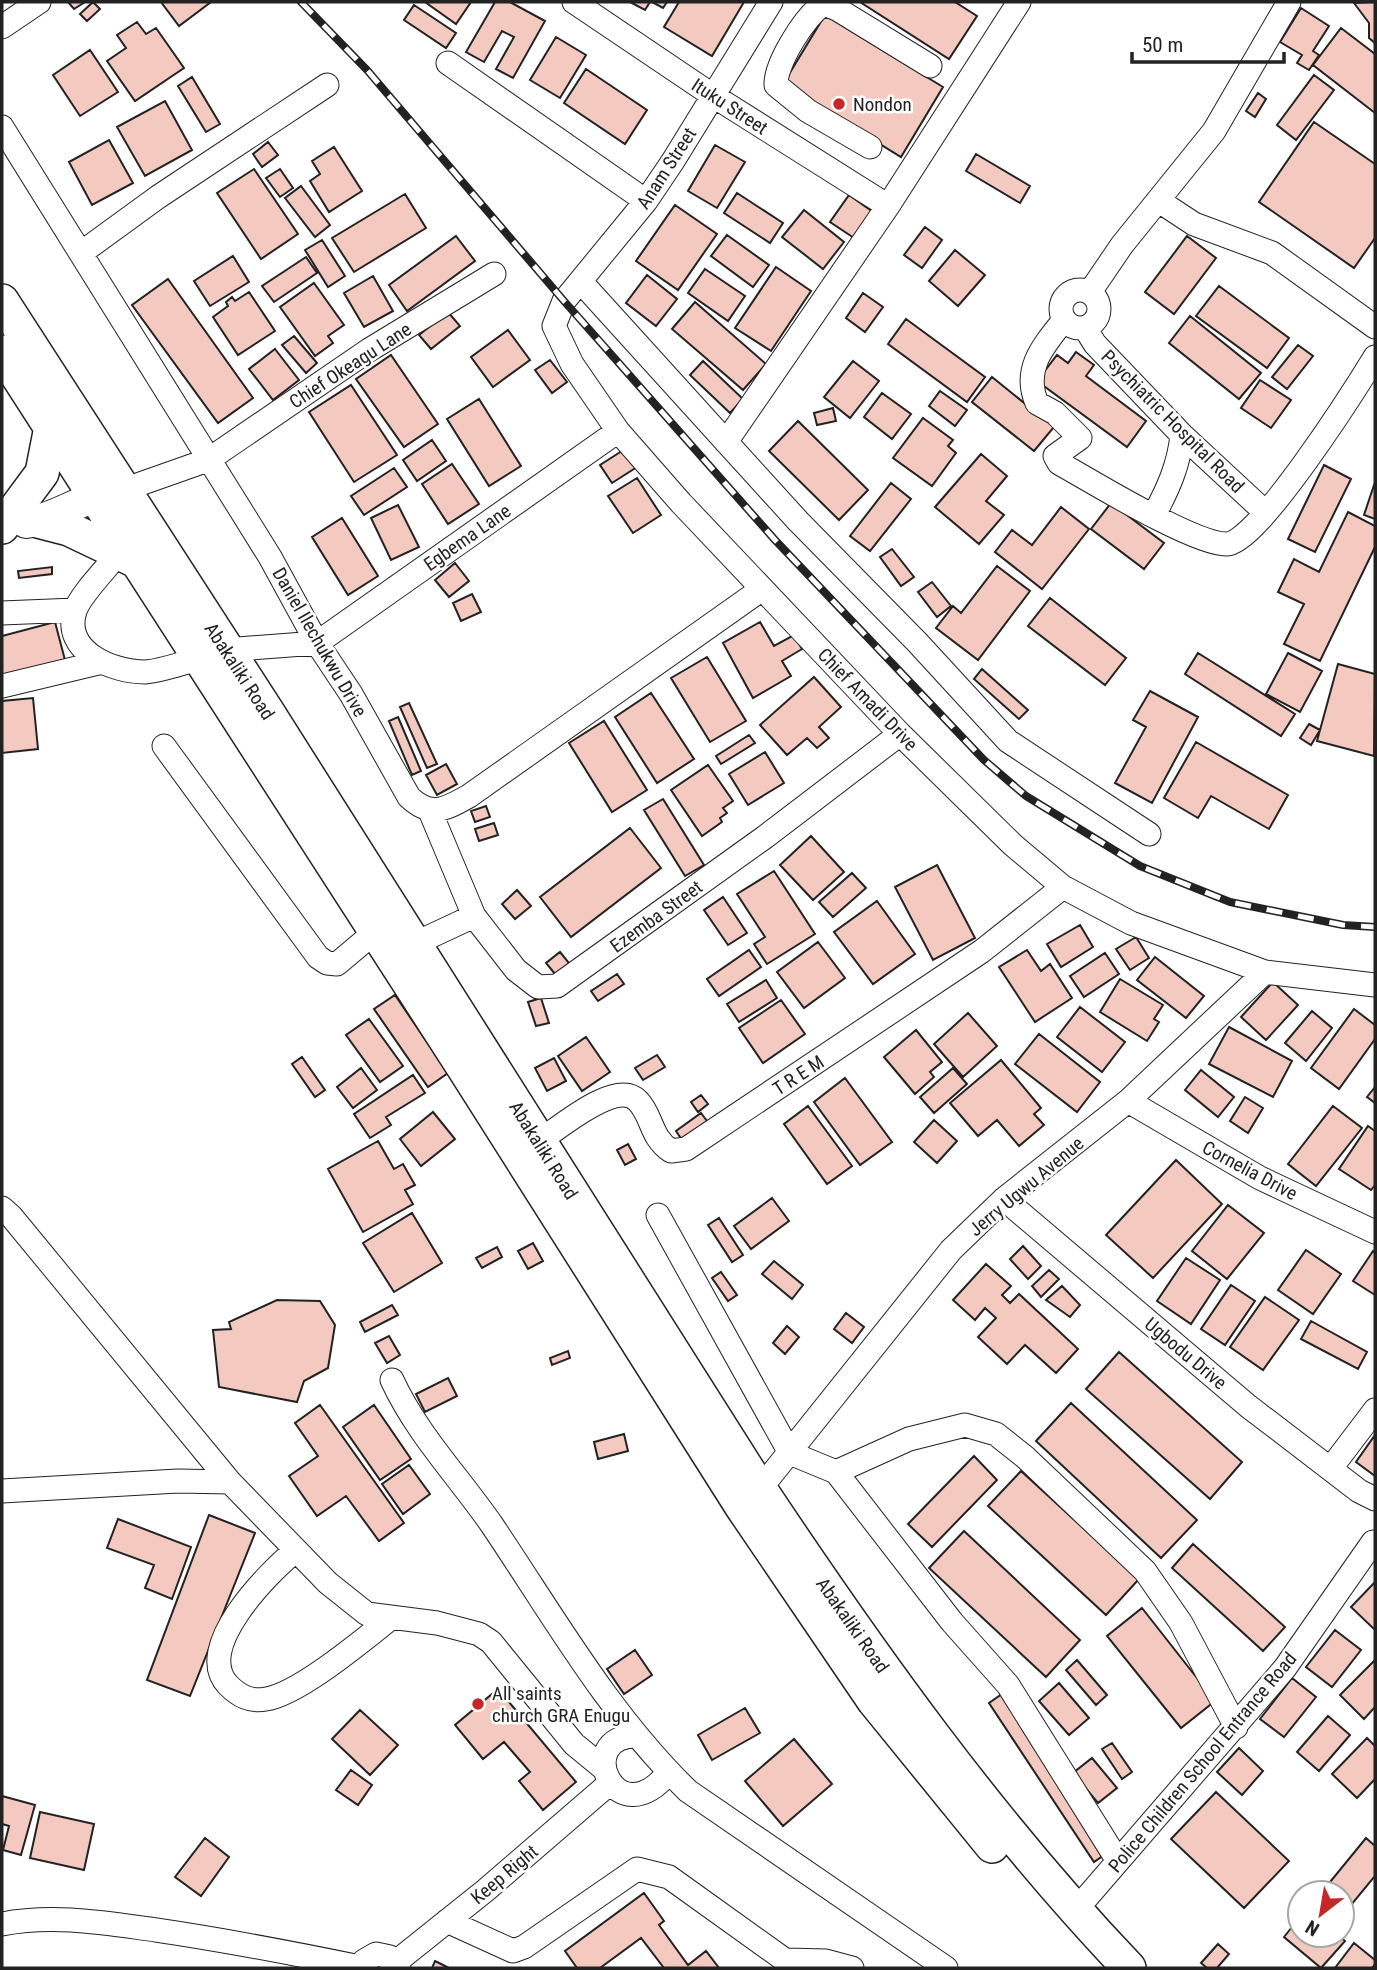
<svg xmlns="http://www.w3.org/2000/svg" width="1377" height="1970" font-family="'Roboto Condensed',sans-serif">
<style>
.building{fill:#f3c9c0;stroke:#222;stroke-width:2}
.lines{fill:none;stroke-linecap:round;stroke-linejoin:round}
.minor-casing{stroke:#222;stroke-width:25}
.major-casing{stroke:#222;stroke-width:32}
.highway-casing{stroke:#222;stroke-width:36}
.minor{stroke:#fff;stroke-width:23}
.major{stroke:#fff;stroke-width:30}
.highway{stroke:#fff;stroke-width:33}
.rail-casing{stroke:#222;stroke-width:8}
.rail{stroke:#fff;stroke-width:5;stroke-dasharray:16;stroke-linecap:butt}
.poi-dot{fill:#c62828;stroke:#fff;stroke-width:2.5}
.labels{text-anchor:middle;stroke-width:5;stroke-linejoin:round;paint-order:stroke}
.poi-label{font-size:19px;fill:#222;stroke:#fff;text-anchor:start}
.street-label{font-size:19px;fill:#222;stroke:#fff}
</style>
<rect width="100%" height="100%" fill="#fff"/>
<path class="building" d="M68,2H85L74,9Z
M93,2L100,9L87,21L80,14Z
M161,2H211L179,26Z
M425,2H471L456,24Z
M495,2H510L545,21L513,78L496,69L514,37L502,31L484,62L466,52Z
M630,2H650L645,10Z
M652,2H667L663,8Z
M679,2H744L712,56L664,27Z
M860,2H955L977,16L949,59Z
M1375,2V43L1369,38V23L1354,3Z
M414,5L456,33L446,48L404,20Z
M1301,8L1329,26L1313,51L1319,55L1309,70L1297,63L1302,55L1280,42Z
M825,15L943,87L901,157L783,84Z
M137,22L146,34L156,28L184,68L135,101L107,61L126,48L117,35Z
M1341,28L1375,54V113L1313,65Z
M556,37L586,55L560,98L530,80Z
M90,50L118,92L80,116L53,75Z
M586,69L647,110L625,144L564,103Z
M1314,75L1334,90L1296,140L1277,125Z
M192,77L220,124L206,132L178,86Z
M1258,93L1266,99L1255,117L1246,111Z
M165,101L192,150L145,176L117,127Z
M1314,122L1375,164V238L1354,268L1259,202Z
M109,140L133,183L92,205L69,162Z
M268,142L278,155L262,167L253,154Z
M715,145L745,162L717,208L688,191Z
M334,147L362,191L329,212L310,181L320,174L312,161Z
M976,154L1030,186L1020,203L966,171Z
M254,169L298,234L261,259L217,193Z
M280,169L293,188L280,197L266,178Z
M301,186L330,225L315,237L285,198Z
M737,193L783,223L770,243L724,213Z
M405,194L426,228L354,272L332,238Z
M849,195L873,212L854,238L830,222Z
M675,205L717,234L678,290L636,261Z
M804,210L844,242L823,269L782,237Z
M925,227L942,240L922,268L904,255Z
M727,235L769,265L753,287L711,256Z
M456,236L475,261L407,311L389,285Z
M1187,236L1216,258L1174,314L1145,292Z
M322,240L345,276L328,287L305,250Z
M955,250L985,275L958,306L929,281Z
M233,256L249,282L210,306L194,281Z
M306,257L317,273L274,302L262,286Z
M776,267L811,291L771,351L735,328Z
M705,269L745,296L728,321L688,293Z
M647,275L677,299L656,326L626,303Z
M373,276L393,311L364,327L344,293Z
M168,279L253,398L218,423L132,305Z
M314,283L344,325L328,336L333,343L315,356L280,307Z
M1219,286L1289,338L1267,368L1196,316Z
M249,292L275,331L238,355L213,317L228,306L226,302L232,297L235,301Z
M863,293L883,307L865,332L846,318Z
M695,302L766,364L743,390L672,329Z
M448,312L460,326L431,349L419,335Z
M1190,316L1261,373L1239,399L1169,343Z
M906,319L985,377L967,402L888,344Z
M508,330L530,360L493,387L471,357Z
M294,336L317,363L306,373L282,345Z
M1298,345L1313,356L1287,389L1272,377Z
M275,349L299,380L273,400L249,369Z
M1076,352L1094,365L1086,376L1146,421L1127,447L1037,381L1057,355L1068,363Z
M391,355L438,424L404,447L356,379Z
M550,360L567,382L552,393L535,370Z
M703,361L743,399L730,413L690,375Z
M853,361L879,381L850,418L824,397Z
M992,377L1054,427L1034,451L972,402Z
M1260,380L1291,400L1271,428L1241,408Z
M351,385L397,455L354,482L309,412Z
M940,391L967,410L955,426L929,406Z
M882,393L911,414L892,439L864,417Z
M479,399L521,466L489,486L447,419Z
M833,408L836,421L817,425L814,413Z
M923,418L953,440L948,446L956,453L932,486L893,458Z
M798,421L868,490L839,520L769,451Z
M432,440L446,461L417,481L403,460Z
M625,449L637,467L612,483L600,465Z
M981,454L1007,476L986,501L1004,515L979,544L935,507Z
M452,464L479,504L448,524L422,484Z
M1324,465L1351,479L1315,552L1288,539Z
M394,468L407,487L364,515L351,496Z
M637,478L661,515L633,533L608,496Z
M891,483L911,499L870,551L850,536Z
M1374,485L1375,486V519L1364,515Z
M1111,503L1164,543L1144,569L1091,529Z
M398,505L419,547L391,560L371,518Z
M1061,507L1089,529L1042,589L995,552L1012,530L1032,545Z
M1348,512L1375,526V547L1320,661L1284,644L1304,604L1278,592L1294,559L1319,572Z
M342,518L378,576L348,595L312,537Z
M892,549L914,577L901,586L880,557Z
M455,563L469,581L449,597L435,580Z
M997,566L1030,591L978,660L936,628L953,606L961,613Z
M52,567V574L19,578L18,571Z
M932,582L951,606L937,617L918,592Z
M472,594L481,612L461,621L453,603Z
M1050,598L1126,658L1105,685L1028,626Z
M55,622L65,660L2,676V636Z
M760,622L774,646L794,635L802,649L782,661L791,676L753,698L723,643Z
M1198,653L1295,714L1281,736L1185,674Z
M1288,653L1322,671L1300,712L1266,694Z
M707,657L746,721L710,742L671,678Z
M1338,664L1375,674L1374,756L1317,741Z
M982,669L1028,710L1019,719L974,679Z
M814,677L841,707L819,727L829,738L817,748L807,738L787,755L760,725Z
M1150,691L1198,717L1152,803L1115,783L1146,727L1133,720Z
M651,693L694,759L657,783L615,717Z
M33,698L38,749L2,753V701Z
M409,703L437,764L427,768L400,707Z
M398,717L421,771L412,775L389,721Z
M604,721L647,790L612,812L569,743Z
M1309,724L1320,730L1311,745L1300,738Z
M749,735L755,743L721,764L716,756Z
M1196,742L1288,795L1269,829L1211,796L1198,818L1164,798Z
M765,752L784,783L748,805L729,774Z
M446,764L457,784L437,795L426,775Z
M708,765L733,801L723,808L727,813L720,818L722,822L702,836L671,790Z
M663,799L704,865L685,876L644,810Z
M486,806L490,817L475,822L471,811Z
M494,823L498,835L479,841L475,829Z
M630,828L661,868L571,937L540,897Z
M811,836L844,872L813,900L780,865Z
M937,865L975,938L933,960L895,887Z
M774,871L815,934L767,964L754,944L765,937L737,894Z
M852,873L866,888L833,917L819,902Z
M517,890L531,906L515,919L502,904Z
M723,897L747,933L728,945L704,910Z
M877,901L915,954L873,984L834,932Z
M1080,925L1093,947L1061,967L1047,944Z
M1136,937L1149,958L1130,970L1116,949Z
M818,942L845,978L804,1008L777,972Z
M749,950L761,967L719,996L707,979Z
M1027,950L1041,971L1050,964L1072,998L1035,1022L999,967Z
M560,952L573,968L559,979L546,963Z
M1105,953L1119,974L1084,997L1070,976Z
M1155,957L1204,996L1186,1018L1137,980Z
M617,974L624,984L598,1001L591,991Z
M1120,979L1163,1005L1154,1019L1159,1022L1147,1041L1100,1012Z
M766,980L777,998L739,1022L727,1004Z
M1273,982L1298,1005L1266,1040L1241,1017Z
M395,995L448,1073L428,1087L374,1009Z
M541,998L549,1023L536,1026L528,1002Z
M781,1000L805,1034L763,1063L739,1028Z
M1080,1007L1125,1042L1102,1072L1057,1037Z
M1354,1009L1375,1025V1039L1339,1089L1311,1068Z
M1312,1011L1332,1028L1306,1061L1285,1043Z
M968,1013L997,1046L963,1077L934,1044Z
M369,1019L403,1066L380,1082L346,1035Z
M1229,1027L1292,1061L1273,1097L1209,1064Z
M916,1030L942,1062L930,1072L934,1077L915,1094L884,1057Z
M1039,1034L1100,1082L1077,1112L1015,1064Z
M586,1037L610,1072L582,1091L558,1056Z
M657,1055L665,1067L643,1080L635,1068Z
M302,1057L325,1090L315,1097L292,1064Z
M554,1058L566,1081L547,1091L535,1068Z
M1001,1060L1041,1108L1034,1114L1044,1125L1019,1146L997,1120L978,1136L950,1103Z
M361,1068L377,1090L353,1108L337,1087Z
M953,1068L967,1084L934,1113L920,1097Z
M1201,1070L1234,1097L1218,1117L1185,1090Z
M413,1075L425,1093L386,1117L391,1125L370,1138L354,1114Z
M845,1078L892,1142L860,1165L814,1102Z
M1375,1087V1103L1367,1097Z
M701,1095L708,1104L698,1112L691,1102Z
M1245,1097L1263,1108L1248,1133L1230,1121Z
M808,1106L852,1166L827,1184L784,1124Z
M1333,1106L1362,1128L1316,1186L1288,1164Z
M433,1112L455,1139L421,1166L400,1139Z
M701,1113L710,1125L684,1143L676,1131Z
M934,1120L957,1141L937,1163L914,1142Z
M1368,1126L1375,1131V1185L1371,1190L1339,1169Z
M378,1141L394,1169L403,1164L415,1185L405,1190L413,1204L363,1232L328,1169Z
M628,1144L636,1159L625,1165L617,1150Z
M1176,1160L1222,1204L1153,1278L1106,1235Z
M772,1198L789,1221L751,1249L734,1226Z
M1228,1205L1264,1233L1227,1279L1192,1251Z
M412,1213L442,1263L394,1292L363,1243Z
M719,1218L743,1255L732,1262L708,1225Z
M533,1243L543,1261L528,1269L518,1251Z
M1023,1246L1041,1266L1028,1279L1010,1259Z
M497,1247L502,1257L482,1268L476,1258Z
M1306,1250L1341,1274L1313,1314L1278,1290Z
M1373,1251L1375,1253V1295L1353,1281Z
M1186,1258L1220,1280L1191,1324L1157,1301Z
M774,1261L803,1285L792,1299L762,1274Z
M986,1264L1011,1286L1002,1295L1010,1303L1019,1294L1078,1349L1056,1373L1025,1345L1007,1364L978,1337L996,1318L985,1308L975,1320L953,1300Z
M1049,1270L1059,1279L1041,1297L1032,1286Z
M721,1272L737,1295L728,1301L712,1278Z
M1231,1285L1255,1301L1225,1345L1201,1329Z
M1062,1286L1080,1305L1070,1317L1046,1300Z
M1265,1297L1299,1320L1263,1370L1230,1347Z
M277,1300L320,1301L335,1325L328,1368L304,1381L297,1402L219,1387L213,1330L231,1329L229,1322Z
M392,1305L398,1315L365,1332L360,1322Z
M846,1313L864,1327L852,1343L834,1329Z
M1311,1321L1367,1352L1358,1369L1301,1339Z
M787,1326L799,1337L785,1354L773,1343Z
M389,1336L400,1355L387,1363L375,1343Z
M568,1351L570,1358L552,1365L550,1358Z
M1119,1352L1242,1462L1210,1499L1086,1389Z
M448,1378L457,1396L425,1412L416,1394Z
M1071,1403L1197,1520L1161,1558L1036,1441Z
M320,1405L404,1523L379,1541L346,1496L317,1516L289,1476L318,1456L295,1423Z
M374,1405L411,1459L380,1480L343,1427Z
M624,1434L628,1451L598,1459L594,1442Z
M1375,1435V1476L1356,1462Z
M974,1456L997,1480L932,1547L908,1524Z
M409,1465L430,1494L403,1514L382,1484Z
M1021,1471L1139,1579L1106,1615L988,1506Z
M209,1515L255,1533L190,1696L147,1680Z
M118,1519L191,1547L172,1599L145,1588L154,1565L107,1548Z
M964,1531L1080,1640L1046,1677L929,1568Z
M1193,1544L1285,1627L1263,1651L1172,1568Z
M1375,1582V1630L1351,1607Z
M1142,1608L1215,1701L1181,1728L1107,1636Z
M1335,1630L1361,1650L1332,1687L1306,1667Z
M635,1650L652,1675L624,1694L607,1669Z
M1077,1660L1107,1695L1096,1705L1066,1670Z
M1375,1660V1707L1364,1719L1340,1695Z
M1292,1678L1316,1697L1284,1737L1260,1719Z
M1059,1683L1089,1718L1069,1735L1039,1701Z
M498,1689L576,1782L543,1810L519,1781L530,1772L504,1742L483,1759L455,1725Z
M1002,1694L1107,1853L1094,1862L989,1703Z
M745,1708L760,1733L712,1760L698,1735Z
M360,1710L398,1745L370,1775L332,1739Z
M1328,1716L1350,1735L1319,1771L1297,1752Z
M1367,1738L1375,1746V1779L1357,1798L1332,1774Z
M794,1739L832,1784L783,1826L745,1781Z
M1112,1743L1132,1772L1122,1779L1102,1749Z
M1239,1748L1263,1771L1242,1795L1217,1772Z
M1092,1758L1117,1788L1098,1803L1073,1773Z
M351,1770L372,1785L358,1805L336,1790Z
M1216,1792L1289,1861L1244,1908L1171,1839Z
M2,1796L35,1805L21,1855L3,1850L9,1826L2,1824Z
M40,1812L94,1824L84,1870L30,1858Z
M205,1838L229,1857L201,1896L175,1877Z
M1366,1838L1375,1846V1876L1342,1916V1893H1321Z
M644,1893L664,1921L659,1925L688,1965L706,1951L719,1968H664L641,1938L600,1968H577L565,1951Z
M1300,1917V1935H1338L1345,1941L1321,1968L1284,1937Z
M1354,1943L1375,1960V1964L1372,1968H1335Z
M1218,1944L1229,1954L1217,1968H1207L1201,1963Z
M435,1961L449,1968H432Z"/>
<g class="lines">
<g class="minor-casing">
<path id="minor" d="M574,2L712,95L888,206
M771,2L673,161L646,201L564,301L554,326L572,364L618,431L681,503L900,734L1013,845L1063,887L1131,923L1265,972L1375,985
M2,27L39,2
M448,63L646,201
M2,127L270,557L317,643L351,694L409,797C431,818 446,809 469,796L762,589
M870,147L808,111L776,85C775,64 806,14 824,4L837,9L930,66
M1159,201L1194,224L1272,253L1375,327
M81,253L158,197L327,85
M582,283L798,521L917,642L1008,741L1149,834
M1061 309a19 19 0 1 1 38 0a19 19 0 1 1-38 0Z
M1090,292L1122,245L1214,131L1289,2
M1064,320C1044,345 1022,369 1037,403L1055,413L1080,438L1055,456L1059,463C1091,481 1195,545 1227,544C1258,543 1356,388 1375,357
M1085,328L1095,344L1182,435L1265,512
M726,442L888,206L1019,2
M123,490L208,460L369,350L494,274
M1154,515C1168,489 1179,465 1182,435
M118,554C107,568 80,595 75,611C62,651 112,672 145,672C162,671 182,663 198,659
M2,613L75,610
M225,650L317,643L618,431
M2,686L102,662
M164,746L318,957L327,963L337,964L375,932
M430,811L474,916
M412,945L474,916L516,970L538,987L557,986L765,837L900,734
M1128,1101L1260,1178L1375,1232
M538,1142C558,1129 616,1078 638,1101C653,1117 650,1137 671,1151L686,1149L982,951L1063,887
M1004,1199L1248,1406L1359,1491L1375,1499
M2,1208L11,1216L230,1482
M658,1215L790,1453L836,1472L952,1622L1008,1685L1118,1861
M392,1380C417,1434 458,1476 492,1525C554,1617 608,1713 688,1791L946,1968
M1331,1468L1375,1410
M836,1472L909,1439L965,1425L996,1434L1025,1457L1145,1571L1181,1623L1236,1727
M760,1489L951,1250L1004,1199L1128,1101L1265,972
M2,1491L178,1481L230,1482L328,1583L367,1614L437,1623L479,1634L491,1642L574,1744L602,1767
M296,1550C268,1573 193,1648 228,1685C239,1696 250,1702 266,1699C299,1694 363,1640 391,1618
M637,1736C572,1735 615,1839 669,1772
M1075,1911L1285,1668L1373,1542
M447,1921L513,1951L524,1947L637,1869L669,1877L796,1968
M2,1924C54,1914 104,1923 156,1930C224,1940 292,1953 360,1967
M786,1960L826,1961L852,1968
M396,1962L486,1890L610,1783
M360,1968L364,1961L376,1954L390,1957L399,1968"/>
</g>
<g class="major-casing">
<path id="major" d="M26,523C58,518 84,496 117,491"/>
</g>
<g class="highway-casing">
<path id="highway" d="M2,301L267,711L760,1489C872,1657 990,1822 1129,1968
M2,352L465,1070L742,1507L874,1701L992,1846
M38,521L69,529L138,562
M2,527L42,473L51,427"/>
</g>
<use href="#minor" class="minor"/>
<use href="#major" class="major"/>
<use href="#highway" class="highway"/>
<g class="rail-casing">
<path id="rail" d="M301,2L367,70L564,301L775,540L984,760L1026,796L1140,866L1230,902L1343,925L1375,927"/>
</g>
<use href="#rail" class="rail"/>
</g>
<g class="poi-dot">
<circle cx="839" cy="104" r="7"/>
<circle cx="478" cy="1704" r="7"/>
</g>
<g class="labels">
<g class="poi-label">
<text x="853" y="111">Nondon</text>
<text x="492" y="1700">All saints<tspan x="492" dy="22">church GRA Enugu</tspan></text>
</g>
<g class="street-label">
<text transform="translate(730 106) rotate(33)" y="7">Ituku Street</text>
<text transform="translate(666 168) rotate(-57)" y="7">Anam Street</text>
<text transform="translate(350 365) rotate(-33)" y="7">Chief Okeagu Lane</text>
<text transform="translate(1173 421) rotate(45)" y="7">Psychiatric Hospital Road</text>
<text transform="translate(467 537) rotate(-35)" y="7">Egbema Lane</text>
<text transform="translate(320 642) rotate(60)" y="7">Daniel Ilechukwu Drive</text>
<text transform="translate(240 671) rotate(57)" y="7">Abakaliki Road</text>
<text transform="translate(868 699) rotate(46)" y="7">Chief Amadi Drive</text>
<text transform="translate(656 916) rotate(-36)" y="7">Ezemba Street</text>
<text transform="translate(798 1075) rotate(-33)" y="7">T R E M</text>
<text transform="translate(544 1150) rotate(58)" y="7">Abakaliki Road</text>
<text transform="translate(1250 1170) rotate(28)" y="7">Cornelia Drive</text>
<text transform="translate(1026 1186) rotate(-40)" y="7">Jerry Ugwu Avenue</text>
<text transform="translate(1186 1353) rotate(40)" y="7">Ugbodu Drive</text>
<text transform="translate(853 1625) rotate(55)" y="7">Abakaliki Road</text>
<text transform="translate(1202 1762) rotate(-50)" y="7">Police Children School Entrance Road</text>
<text transform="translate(504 1874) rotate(-40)" y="7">Keep Right</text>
</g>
</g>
<rect width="1377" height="1970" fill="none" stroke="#222222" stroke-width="7"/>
<g transform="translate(1321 1914) rotate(211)"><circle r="33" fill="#ffffff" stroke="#a7a7a7" stroke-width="2"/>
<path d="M0-5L12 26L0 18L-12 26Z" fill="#c62828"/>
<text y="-10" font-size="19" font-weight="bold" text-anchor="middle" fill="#222222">N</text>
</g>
<path d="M1132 52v10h152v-10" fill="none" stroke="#222222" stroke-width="3.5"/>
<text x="1142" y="52" font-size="21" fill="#222222" stroke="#ffffff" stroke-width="5" paint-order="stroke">50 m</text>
</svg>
